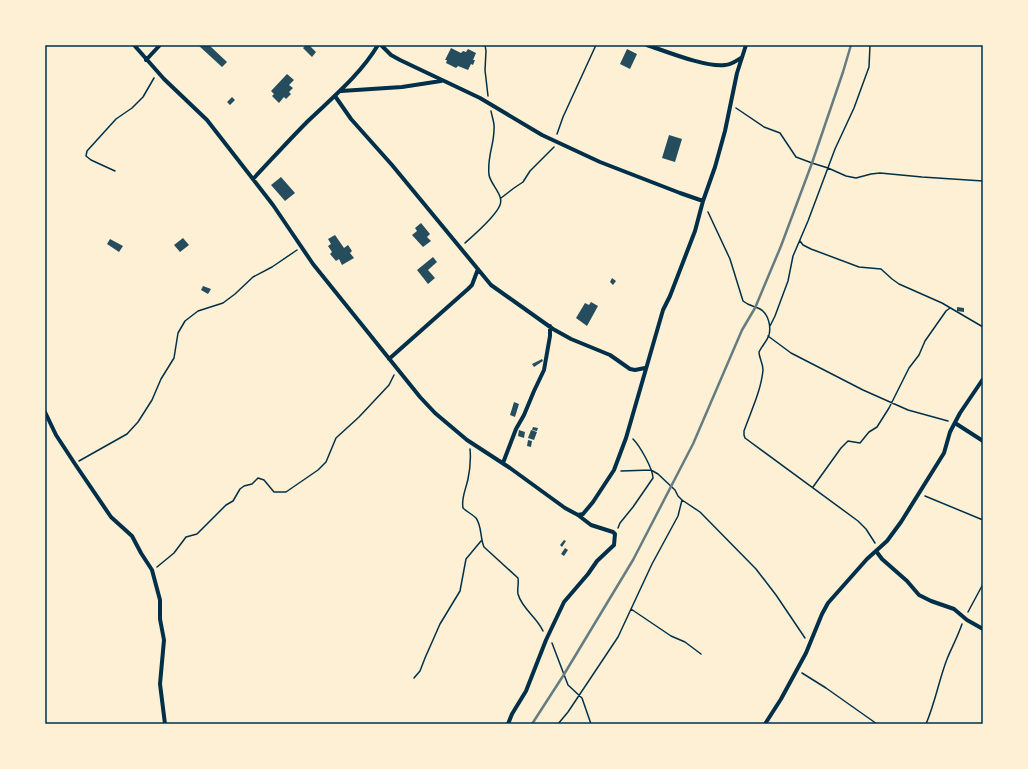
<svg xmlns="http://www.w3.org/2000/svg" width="1028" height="769" font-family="Roboto,sans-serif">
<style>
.building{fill:#264d5e}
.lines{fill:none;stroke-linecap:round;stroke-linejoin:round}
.path{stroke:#003049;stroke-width:1.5}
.minor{stroke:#003049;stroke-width:4}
.rail{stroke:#657d81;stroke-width:2.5}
.neatline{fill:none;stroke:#003049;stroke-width:1.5}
</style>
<rect width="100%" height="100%" fill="#fdf0d5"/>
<path class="building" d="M198,45H209L227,62L222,67Z
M306,45H309L316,52L312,57L303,48Z
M451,48L461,53L463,51L466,52L468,49L476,53L473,60H475L473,65L471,64L468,70L458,66L456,68L446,63L447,60H445Z
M627,49L637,54L630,69L620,64Z
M287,74L294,80L289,85L293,88L289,92L291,94L286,99L284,97L279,103L272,96L274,94L271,91Z
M232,97L235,100L230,105L227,102Z
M669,135L682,139L675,162L662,158Z
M281,177L295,193L285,201L271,185Z
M421,223L430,234L427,237L431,241L423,247L412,235L417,231L415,228Z
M335,235L344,248L348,245L352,251L350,253L354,258L342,265L339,259L336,261L330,254L332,252L328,246L331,244L328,239Z
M183,238L189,245L180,252L174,245Z
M110,239L123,246L119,252L107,244Z
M433,257L437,262L428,270L435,278L428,284L417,270Z
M612,278L616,281L613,285L610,282Z
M203,286L211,289L208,294L201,290Z
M591,302L598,306L587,326L576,318L585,303L589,305Z
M957,307L964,308V312L957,311Z
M542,359L543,361L534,367L532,364Z
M514,402L519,404L515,417L510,415Z
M533,427L538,428L537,431L532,430Z
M519,430L525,432L524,438L518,436Z
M531,430L537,432L534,440L528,438Z
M528,440L532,441L531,447L527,446Z
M564,540L566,541L562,547L560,545Z
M565,548L568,550L564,556L561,554Z"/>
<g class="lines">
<path class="path" d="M485,45L486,51L485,70L488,96
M736,108L764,127L780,133L796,157L812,163L828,168L846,176L856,178L871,174L880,173L922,177L983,181
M557,134L563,117L596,45
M115,171L91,160L86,156L87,151L116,119L132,108L143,97L154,78
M501,198L514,188L523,182L530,171L554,147
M708,212L730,259L743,301C749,306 754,306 760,309C769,314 771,327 769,335C767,341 762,346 759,352C759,358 763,363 763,370C761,391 751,411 744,431V435L745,438L858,521L866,529L875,543
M800,241L803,245L811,249L859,267L881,269L892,279L899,284L942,303L983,327
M465,243C474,235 496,216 500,205C504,195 491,185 489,175C487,156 494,146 494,129C495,124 492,117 491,111
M770,326L775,316L788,281L793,256L808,221L835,149L854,108L869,67L870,45
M768,336L791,353L863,390L908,410L948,421
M470,449C471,459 470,469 468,479C466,489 461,498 463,508C467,512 472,514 476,518C482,526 480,538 484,547L518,578C519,584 517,589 518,594C522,609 537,617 543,631
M79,461L127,434L138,422L152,400L161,379L174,358L178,333L185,321L198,311L223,303L235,294L253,277L272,267L297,250
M621,471L651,470L658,474L675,490L678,496L682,500L700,512L756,569L776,595L805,638
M813,487L841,448L848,441L860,443L869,432L877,427L889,408L909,368L919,355L925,341L946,311L950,308
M925,496L983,520
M618,528L620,523L633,507L653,478C653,469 640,446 633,439
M157,567L174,553L186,537L197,534L226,505L233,501L240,489L244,486L252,484L258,478L264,480L274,492H286L318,470L326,462L336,438L359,417L389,385L394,375
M631,609L671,636L685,642L701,654
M968,612L983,584
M552,643L568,685L582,698L591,724
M802,673L826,688L877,724
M414,678L420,671L425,658L440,624L460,591L466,559L481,541
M558,724L568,712L618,637L652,564L678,516L682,500
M926,724C935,703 939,680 947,659C952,647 958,636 962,624"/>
<path class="minor" d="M134,45L164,79L207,120L273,205L292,233L313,264L420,397L435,413L467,440L510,468L565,508L578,515L583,514L593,502L614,470L626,438L663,310L670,296L695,231L703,201L715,167L725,131L737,73L746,45
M381,45L391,55L400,60L480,98L542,135L600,162L680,193L703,201
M647,45C665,51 707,68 725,65C731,65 736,61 741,58
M146,60L160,45
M341,91L402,87L441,81
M335,96L351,119L392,165L491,285L553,329L571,339L610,355L630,369L635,370L645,368
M253,179C271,160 289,140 308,121C333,97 360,75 378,45
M389,359L468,289L472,285L478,269
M45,412L56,435L75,464L111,517L132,536L141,553L152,570L160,600V619L164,640L160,684L165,724
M955,423L983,441
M503,463L516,429L524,415L534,391L544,370L550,336V326
M876,551L882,559L907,581L919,595L931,601L954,609L967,620L983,629
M508,724L512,714L526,691L546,640L564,602L588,574L597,561L614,545L615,534L613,532L591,525L578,515
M765,724L781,699L806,653L822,614L828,603L867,559L887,541L901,522L944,453L950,432L960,413L983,379"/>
<path class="rail" d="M532,724L563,676L633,560L693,444L742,330L755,308L781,246L812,163L843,72L851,45"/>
</g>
<rect width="1028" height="769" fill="none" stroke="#fdf0d5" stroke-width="92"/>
<rect x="46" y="46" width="936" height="677" class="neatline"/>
</svg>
